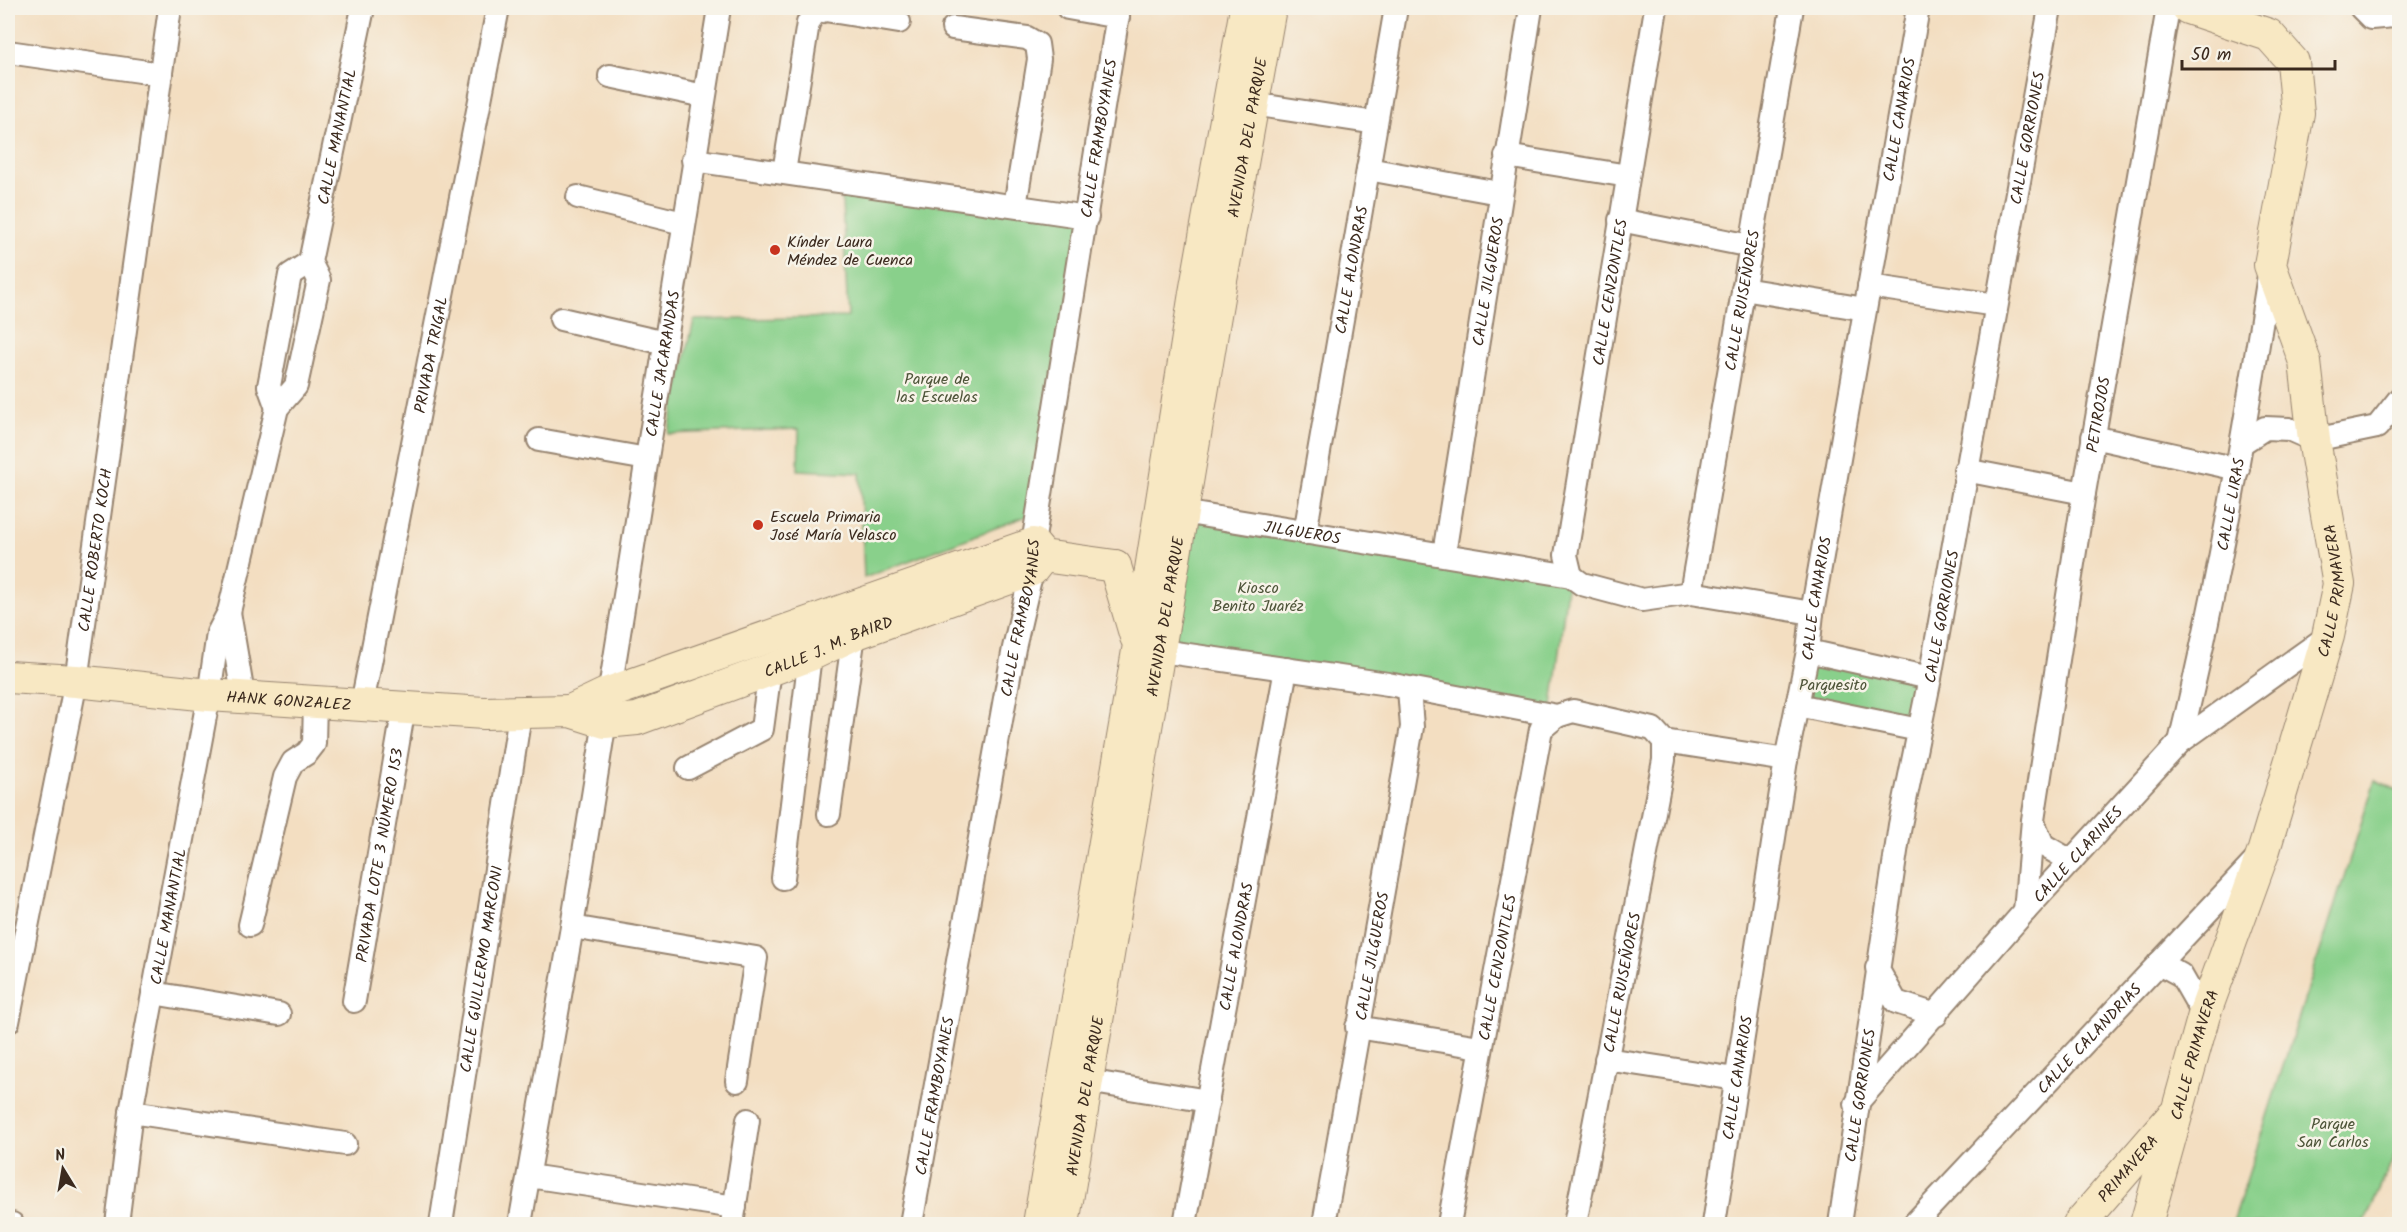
<svg xmlns="http://www.w3.org/2000/svg" width="2407" height="1232" font-family="Kalam,sans-serif">
<style>
.green{fill:#89d08b;stroke:#627d54;stroke-width:1.5}
.lines{fill:none;stroke-linecap:round;stroke-linejoin:round}
.street-casing{stroke:#978470;stroke-width:26}
.secondary-casing{stroke:#978470;stroke-width:34}
.street{stroke:#fff;stroke-width:22}
.secondary{stroke:#f8e8c3;stroke-width:32}
.poi-dot{fill:#c8321e;stroke:#f7f3e8;stroke-width:2}
.labels{text-anchor:middle;stroke-width:5;stroke-linejoin:round;paint-order:stroke}
.street-label{font-size:16px;fill:#3b2a1e;stroke:#f7f3e8}
.poi-label{font-size:16px;fill:#3b2a1e;stroke:#f7f3e8;text-anchor:start}
.park-label{font-size:16px;fill:#4e5439;stroke:#f7f3e8}
</style>
<rect width="100%" height="100%" fill="#f7f3e8"/>
<filter id="ink" filterUnits="userSpaceOnUse"><feTurbulence type="fractalNoise" baseFrequency=".0167" numOctaves="2"/><feDisplacementMap in="SourceGraphic" scale="12" xChannelSelector="R" yChannelSelector="G"/><feConvolveMatrix kernelMatrix="1 2 1 2 8 2 1 2 1" color-interpolation-filters="sRGB"/></filter>
<filter id="wash" filterUnits="userSpaceOnUse"><feTurbulence type="fractalNoise" baseFrequency=".008" numOctaves="4" result="noise"/><feDisplacementMap in="SourceGraphic" scale="24" xChannelSelector="R" yChannelSelector="G"/><feGaussianBlur stdDeviation="1.35" result="paint"/><feColorMatrix in="noise" values="0 0 0 0 0 0 0 0 0 0 0 0 0 0 0 0 0 1.4 0 .05"/><feComposite in="paint" operator="in"/></filter>
<g filter="url(#wash)">
<rect width="100%" height="100%" fill="#f3dec1"/>
<path class="green" d="M841,183L1087,217L1027,516L864,578L860,473L798,470L799,429L668,434L694,320L848,317Z
M1182,512L1568,579L1551,715L1161,651Z
M1808,651L1930,678L1919,730L1797,705Z
M2375,780L2399,791V1146L2364,1224H2239L2233,1222Z"/>
</g>
<g filter="url(#ink)">
<g class="lines">
<g class="street-casing">
<g id="street">
<path d="M1068,8L1118,17"/>
<path d="M2361,8L2371,18L2394,16L2397,8"/>
<path d="M953,28L1027,38L1037,44L1039,59L1015,206"/>
<path d="M8,52L161,74"/>
<path d="M610,76L704,96"/>
<path d="M1253,104L1376,123"/>
<path d="M1506,156L1628,176"/>
<path d="M693,160L1087,217"/>
<path d="M1368,169L1499,193"/>
<path d="M784,172L808,23L814,14L825,10L899,22"/>
<path d="M578,197L683,223"/>
<path d="M1620,220L1751,246"/>
<path d="M1869,286L1996,305"/>
<path d="M1743,289L1865,309"/>
<path d="M561,319L665,343"/>
<path d="M277,408L269,386L290,275L310,262"/>
<path d="M2093,437L2238,469"/>
<path d="M539,440L647,459"/>
<path d="M2242,443L2265,428L2289,429L2314,440L2377,427L2400,398"/>
<path d="M1965,470L2084,493"/>
<path id="s1" d="M1182,512L1571,576L1582,584L1642,600L1691,593L1812,613"/>
<path id="s2" d="M1305,533L1396,8"/>
<path id="s3" d="M1444,554L1531,8"/>
<path id="s4" d="M1571,576L1566,555L1656,8"/>
<path id="s5" d="M1691,593L1792,8"/>
<path d="M229,612L243,695"/>
<path d="M1161,651L1388,684L1557,716L1573,711L1653,729L1664,741L1786,760"/>
<path d="M1808,651L1930,678"/>
<path id="s6" d="M362,704L498,8"/>
<path d="M1797,705L1919,730"/>
<path id="s7" d="M2180,742C2218,586 2245,428 2270,269"/>
<path d="M688,768L762,729L770,670"/>
<path d="M829,814L854,634"/>
<path d="M2033,822L2043,845L2071,861"/>
<path d="M783,878L810,655"/>
<path id="s8" d="M2025,911L2033,820L2084,493L2168,8"/>
<path d="M250,925L285,777L293,762L307,753L314,744L315,701"/>
<path d="M572,927L756,958L737,1081"/>
<path d="M2159,963L2181,975L2204,1015"/>
<path d="M1877,968L1896,1002L1936,1015"/>
<path d="M153,993L279,1014"/>
<path id="s9" d="M354,1001L404,707"/>
<path id="s10" d="M8,1022L76,681L170,8"/>
<path d="M1357,1027L1480,1047"/>
<path d="M1606,1059L1736,1079"/>
<path d="M1087,1081L1208,1101"/>
<path id="s11" d="M1856,1104L2025,911L2180,742L2328,636"/>
<path d="M131,1112L345,1144"/>
<path d="M529,1176L735,1207"/>
<path d="M8,1224H12"/>
<path id="s12" d="M117,1224L131,1112L209,695L218,633L229,612L277,408L296,386L319,280L310,262L363,8"/>
<path id="s13" d="M441,1224L520,714"/>
<path id="s14" d="M520,1224L572,927L719,8"/>
<path d="M732,1224L748,1120"/>
<path id="s15" d="M911,1224L1014,648L1032,570L1033,544L1119,8"/>
<path id="s16" d="M1185,1224L1286,669"/>
<path id="s17" d="M1324,1224L1412,727L1409,689"/>
<path id="s18" d="M1449,1224L1541,729L1557,716"/>
<path id="s19" d="M1575,1224L1664,760V741"/>
<path id="s20" d="M1714,1224L1786,760L1808,651L1812,613L1918,8"/>
<path id="s21" d="M1840,1224L1900,825L1930,678L2050,8"/>
<path id="s22" d="M1914,1224L2258,858"/>
</g>
</g>
<g class="secondary-casing">
<g id="secondary">
<path d="M1115,566L1136,637"/>
<path id="s23" d="M8,677L76,681L209,695L484,713L570,711L605,722L637,719L810,655L854,634L1032,570L1043,556"/>
<path d="M570,711L608,693L1033,544L1043,556L1115,566"/>
<path d="M1039,1224L1139,645L1195,293L1246,8"/>
<path id="s24" d="M1063,1224L1218,297L1270,8"/>
<path id="s25" d="M2079,1224L2172,1117"/>
<path id="s26" d="M2146,1224L2204,1015L2263,853L2328,636L2339,584L2314,440L2305,362L2270,265L2298,113L2293,62L2269,35L2188,8"/>
</g>
</g>
<use href="#street" class="street"/>
<use href="#secondary" class="secondary"/>
</g>
</g>
<g class="poi-dot">
<circle cx="775" cy="250" r="6"/>
<circle cx="758" cy="525" r="6"/>
</g>
<g class="labels">
<g class="street-label">
<text dy="6" stroke="none"><textPath href="#s20" startOffset="1120">CALLE CANARIOS</textPath></text>
<text dy="6" stroke="none"><textPath href="#s12" startOffset="1119">CALLE MANANTIAL</textPath></text>
<text dy="6" stroke="none"><textPath href="#s15" startOffset="1102">CALLE FRAMBOYANES</textPath></text>
<text dy="6" stroke="none"><textPath href="#s24" startOffset="1102">AVENIDA DEL PARQUE</textPath></text>
<text dy="6" stroke="none"><textPath href="#s21" startOffset="1102">CALLE GORRIONES</textPath></text>
<text dy="6" stroke="none"><textPath href="#s2" startOffset="267">CALLE ALONDRAS</textPath></text>
<text dy="6" stroke="none"><textPath href="#s3" startOffset="276">CALLE JILGUEROS</textPath></text>
<text dy="6" stroke="none"><textPath href="#s4" startOffset="288">CALLE CENZONTLES</textPath></text>
<text dy="6" stroke="none"><textPath href="#s5" startOffset="297">CALLE RUISEÑORES</textPath></text>
<text dy="6" stroke="none"><textPath href="#s6" startOffset="356">PRIVADA TRIGAL</textPath></text>
<text dy="6" stroke="none"><textPath href="#s14" startOffset="872">CALLE JACARANDAS</textPath></text>
<text dy="6" stroke="none"><textPath href="#s8" startOffset="502">PETIROJOS</textPath></text>
<text dy="6" stroke="none"><textPath href="#s7" startOffset="243">CALLE LIRAS</textPath></text>
<text dy="6" stroke="none"><textPath href="#s1" startOffset="122">JILGUEROS</textPath></text>
<text dy="6" stroke="none"><textPath href="#s10" startOffset="480">CALLE ROBERTO KOCH</textPath></text>
<text dy="6" stroke="none"><textPath href="#s26" startOffset="662">CALLE PRIMAVERA</textPath></text>
<text dy="6" stroke="none"><textPath href="#s20" startOffset="634">CALLE CANARIOS</textPath></text>
<text dy="6" stroke="none"><textPath href="#s21" startOffset="616">CALLE GORRIONES</textPath></text>
<text dy="6" stroke="none"><textPath href="#s24" startOffset="616">AVENIDA DEL PARQUE</textPath></text>
<text dy="6" stroke="none"><textPath href="#s15" startOffset="616">CALLE FRAMBOYANES</textPath></text>
<text dy="6" stroke="none"><textPath href="#s23" startOffset="837">CALLE J. M. BAIRD</textPath></text>
<text dy="6" stroke="none"><textPath href="#s23" startOffset="282">HANK GONZALEZ</textPath></text>
<text dy="6" stroke="none"><textPath href="#s9" startOffset="148">PRIVADA LOTE 3 NÚMERO 153</textPath></text>
<text dy="6" stroke="none"><textPath href="#s11" startOffset="334">CALLE CLARINES</textPath></text>
<text dy="6" stroke="none"><textPath href="#s12" startOffset="312">CALLE MANANTIAL</textPath></text>
<text dy="6" stroke="none"><textPath href="#s16" startOffset="282">CALLE ALONDRAS</textPath></text>
<text dy="6" stroke="none"><textPath href="#s17" startOffset="272">CALLE JILGUEROS</textPath></text>
<text dy="6" stroke="none"><textPath href="#s18" startOffset="261">CALLE CENZONTLES</textPath></text>
<text dy="6" stroke="none"><textPath href="#s13" startOffset="258">CALLE GUILLERMO MARCONI</textPath></text>
<text dy="6" stroke="none"><textPath href="#s19" startOffset="246">CALLE RUISEÑORES</textPath></text>
<text dy="6" stroke="none"><textPath href="#s22" startOffset="255">CALLE CALANDRIAS</textPath></text>
<text dy="6" stroke="none"><textPath href="#s26" startOffset="176">CALLE PRIMAVERA</textPath></text>
<text dy="6" stroke="none"><textPath href="#s20" startOffset="148">CALLE CANARIOS</textPath></text>
<text dy="6" stroke="none"><textPath href="#s21" startOffset="130">CALLE GORRIONES</textPath></text>
<text dy="6" stroke="none"><textPath href="#s15" startOffset="130">CALLE FRAMBOYANES</textPath></text>
<text dy="6" stroke="none"><textPath href="#s24" startOffset="130">AVENIDA DEL PARQUE</textPath></text>
<text dy="6" stroke="none"><textPath href="#s25" startOffset="74">PRIMAVERA</textPath></text>
</g>
<g class="poi-label">
<text x="787" y="247">Kínder Laura<tspan x="787" dy="18">Méndez de Cuenca</tspan></text>
<text x="770" y="522">Escuela Primaria<tspan x="770" dy="18">José María Velasco</tspan></text>
</g>
<g class="park-label">
<text x="937" y="384">Parque de<tspan x="937" dy="18">las Escuelas</tspan></text>
<text x="1258" y="593">Kiosco<tspan x="1258" dy="18">Benito Juaréz</tspan></text>
<text x="1833" y="690">Parquesito</text>
<text x="2333" y="1129">Parque<tspan x="2333" dy="18">San Carlos</tspan></text>
</g>
</g>
<rect width="2407" height="1232" fill="none" stroke="#f7f3e8" stroke-width="30"/>
<g transform="translate(63 1169) rotate(349)" stroke="#f7f3e8" stroke-width="4.5" paint-order="stroke">
<path d="M0-4.5L10 22L0 15L-10 22Z" fill="#3b2a1e"/>
<text y="-9" font-size="16" font-weight="bold" text-anchor="middle" fill="#3b2a1e">N</text>
</g>
<path d="M2182 60v9h153v-9" fill="none" stroke="#3b2a1e" stroke-width="3"/>
<text x="2191" y="60" font-size="18" fill="#3b2a1e" stroke="#f7f3e8" stroke-width="4.5" paint-order="stroke">50 m</text>
</svg>
